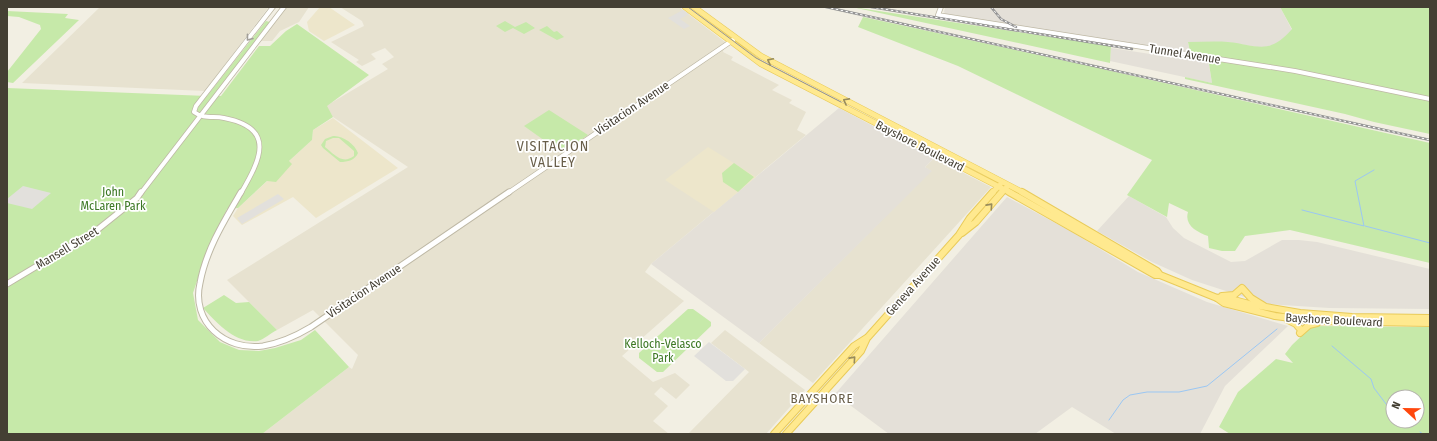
<svg xmlns="http://www.w3.org/2000/svg" width="1437" height="441" font-family="'Fira Sans Condensed',sans-serif">
<style>
.residential{fill:#e7e2d0}
.industrial{fill:#e4e0d8}
.education{fill:#ede6cb}
.green{fill:#c6e9a9;fill-rule:evenodd}
.parking{fill:#e2e0dc}
.lines{fill:none;stroke-linecap:round;stroke-linejoin:round}
.stream{stroke:#9bc7f3;stroke-width:1}
.tertiary-far1-casing{stroke:#beb8a5;stroke-width:5.5}
.tertiary-casing{stroke:#beb8a5;stroke-width:7}
.primary-far1-casing{stroke:#e9cb5a;stroke-width:6}
.primary-casing{stroke:#e9cb5a;stroke-width:8}
.tertiary-far1{stroke:#fff;stroke-width:4}
.tertiary{stroke:#fff;stroke-width:5}
.primary-far1{stroke:#ffe98f;stroke-width:5}
.primary{stroke:#ffe98f;stroke-width:6}
.tram{stroke:#949494;stroke-width:1}
.rail-casing{stroke:#949494;stroke-width:2.5}
.rail{stroke:#fff;stroke-width:1;stroke-dasharray:2.5;stroke-linecap:butt}
.oneway{stroke:#a29f99}
.oneway2{stroke:#988c5c}
.labels{text-anchor:middle;stroke-width:3.5;stroke-linejoin:round;paint-order:stroke}
.street-label{font-size:12px;fill:#443f33;stroke:#fff}
.park-label{font-size:12px;fill:#3c7824;stroke:#fff}
.neighbourhood-label{font-size:13px;letter-spacing:1px;fill:#685e49;stroke:#fff}
.quarter-label{font-size:14px;letter-spacing:1px;fill:#685e49;stroke:#fff}
</style>
<rect width="100%" height="100%" fill="#f2efe3"/>
<path class="residential" d="M100,7H255L268,8L205,91L22,83Z
M286,7H309L299,22L280,31L272,41H261Z
M340,7H679L725,42L723,52L733,57L731,60L779,85L772,90L792,100L789,103L806,112L797,130L806,135L651,264L645,272L684,301L622,356L653,382L675,373L690,385L676,399L661,387L654,394L668,406L653,421L669,434H262L349,367L352,369L358,355L313,310L277,330L227,280L408,167L333,117L326,106L388,69L382,64L394,57L385,48L371,54L376,59L362,66L356,62L359,60L331,42L364,26L362,21Z
M934,158L991,187L813,383L759,343L931,171L925,167Z
M725,330L805,390L766,434H688L749,372L711,343Z"/>
<path class="industrial" d="M945,7H1280L1292,30L1281,42L1263,48L1227,42L1188,43L1190,52L947,15L944,12Z
M1111,48L1183,59L1189,56L1205,59L1209,65L1212,83L1110,61Z
M839,108L934,158L925,167L932,171L759,343L651,264Z
M1129,196L1166,217L1173,228L1184,238L1231,262L1245,261L1282,240H1299L1317,242L1430,269V309L1329,308L1266,304L1192,280L1152,262L1097,231Z
M1007,197L1072,232L1138,272L1207,302L1288,326L1225,386L1200,434H1116L1072,407L1035,434H889L835,394Z"/>
<path class="education" d="M320,7H329L355,25L324,41L309,31L307,22Z
M333,118L398,168L316,218L293,197L242,225L233,216L238,208L312,140L313,130Z
M708,147L756,177L714,212L665,180Z"/>
<path class="green" d="M852,7L1111,46L1110,63Z
M1280,7H1430V134L1374,122L1345,114L1185,79V77L1212,83L1209,64L1205,59L1191,57L1188,42C1201,42 1215,41 1228,42C1258,45 1268,56 1292,29Z
M7,11L68,14L65,18L79,20L13,83L7,82V72L41,29L40,25L19,17L7,16Z
M863,17L1080,64L1430,143V263L1290,230L1245,236L1235,251H1222L1209,248L1208,236C1197,232 1184,225 1188,212L1169,203L1167,217L1127,195L1152,160L958,66L858,27Z
M266,21L270,22L214,96H221L259,46H270L286,31L297,24L369,75L327,106L333,117L313,130L312,140L289,161L292,164L276,182L267,181L238,208L227,209L207,251L193,293L198,320L220,342L239,350L259,351L275,348L301,340L315,330L349,367L262,434H7V88L207,96Z
M505,21L515,27L526,22L535,28L524,34L513,28L505,32L496,26Z
M547,26L554,32L557,31L564,37L557,40L539,30Z
M549,110L588,135L562,153L524,126Z
M333,136C342,135 355,144 358,153C355,160 348,162 340,162L323,148L321,145L325,139ZM333,138H339L354,151V156C342,165 334,154 325,147L326,141Z
M734,163L754,177L738,192L723,182L722,173Z
M224,295L236,303L249,302L277,330C271,333 263,340 258,341C235,344 216,322 203,308Z
M688,309H693L711,322V326L663,372H657L639,358V353Z
M1312,326L1430,327V434H1230L1219,427L1238,392L1276,359L1293,363L1285,354L1292,345ZM1393,397H1417V421H1393Z"/>
<path class="parking" d="M683,10L689,14L680,19L690,26L684,29L668,18Z
M23,186L51,193L32,209L7,203V199Z
M278,194L284,199L242,224L237,218Z
M709,342L745,369L733,381H726L694,356Z"/>
<g class="lines">
<path class="stream" d="M1302,210L1364,226L1355,181L1374,170
M1365,226L1430,243
M1332,346L1371,379L1374,388L1389,408L1393,410
M1109,420L1123,400L1130,395L1147,392H1179L1207,386L1277,329
M1420,432L1423,434"/>
<g class="tertiary-far1-casing">
<path id="tertiary-far1" d="M941,7L938,15L1295,71L1430,99
M141,193L284,7
M241,193C260,160 277,128 224,118C213,116 203,119 194,112L196,106L273,7
M508,193L733,40"/>
</g>
<g class="tertiary-casing">
<path id="tertiary" d="M241,192C224,221 206,250 200,283C191,322 225,351 263,346C281,343 296,336 311,327L509,192
M7,284L97,230L137,198L141,192"/>
</g>
<g class="primary-far1-casing">
<path id="primary-far1" d="M685,7L761,64L1011,193
M694,7L761,56L1024,193
M992,193L1000,185
M1001,193L1007,187"/>
</g>
<g class="primary-casing">
<path id="primary" d="M1009,192L1155,275H1160L1217,298L1224,303L1275,316L1314,321L1430,323
M1022,192L1157,271L1160,275
M962,233L976,222L1002,192
M1222,296L1234,295L1242,288L1251,298L1264,306
M1217,298L1223,297L1249,304L1300,313L1352,317L1430,318
M1288,320L1296,324L1301,330
M1300,333L1309,325L1317,323
M774,434L854,346L868,337L959,235L970,218L993,192
M786,434L861,351L867,338"/>
</g>
<use href="#tertiary-far1" class="tertiary-far1"/>
<use href="#tertiary" class="tertiary"/>
<use href="#primary-far1" class="primary-far1"/>
<use href="#primary" class="primary"/>
<path class="tram" d="M688,7L756,58L841,102"/>
<g class="rail-casing">
<path id="rail" d="M826,7L1430,140
M871,7L1132,49
M991,7L1001,19L1016,27"/>
</g>
<use href="#rail" class="rail"/>
</g>
<defs><path id="oneway-chevron" d="M-2-3.5L2.5 0L-2 3.5" fill="none" stroke-width="1.6" stroke-linecap="round" stroke-linejoin="round"/></defs>
<use class="oneway" href="#oneway-chevron" transform="translate(249 38) rotate(128)"/>
<g class="oneway2">
<use href="#oneway-chevron" transform="translate(770 61) rotate(-153)"/>
<use href="#oneway-chevron" transform="translate(846 101) rotate(-152)"/>
<use href="#oneway-chevron" transform="translate(990 206) rotate(-48)"/>
<use href="#oneway-chevron" transform="translate(853 359) rotate(-48)"/>
</g>
<g class="labels">
<g class="street-label">
<text transform="translate(1185 54) rotate(9)" y="4">Tunnel Avenue</text>
<text transform="translate(632 108) rotate(-34)" y="4">Visitacion Avenue</text>
<text transform="translate(920 146) rotate(27)" y="4">Bayshore Boulevard</text>
<text transform="translate(67 248) rotate(-31)" y="4">Mansell Street</text>
<text transform="translate(913 286) rotate(-48)" y="4">Geneva Avenue</text>
<text transform="translate(364 291) rotate(-34)" y="4">Visitacion Avenue</text>
<text transform="translate(1334 320) rotate(3)" y="4">Bayshore Boulevard</text>
</g>
<g class="park-label">
<text x="113" y="196">John<tspan x="113" dy="14">McLaren Park</tspan></text>
<text x="663" y="348">Kelloch-Velasco<tspan x="663" dy="14">Park</tspan></text>
</g>
<g class="neighbourhood-label">
<text x="822" y="403">BAYSHORE</text>
</g>
<g class="quarter-label">
<text x="553" y="151">VISITACION<tspan x="553" dy="16">VALLEY</tspan></text>
</g>
</g>
<rect width="1437" height="441" fill="none" stroke="#443f33" stroke-width="16"/>
<g transform="translate(1405 409) rotate(292)"><circle r="19" fill="#ffffff" stroke="#b4b2ad"/>
<path d="M0-3L7 15L0 10L-7 15Z" fill="#ff470d"/>
<text y="-6" font-size="11" font-weight="bold" text-anchor="middle" fill="#443f33">N</text>
</g>
</svg>
